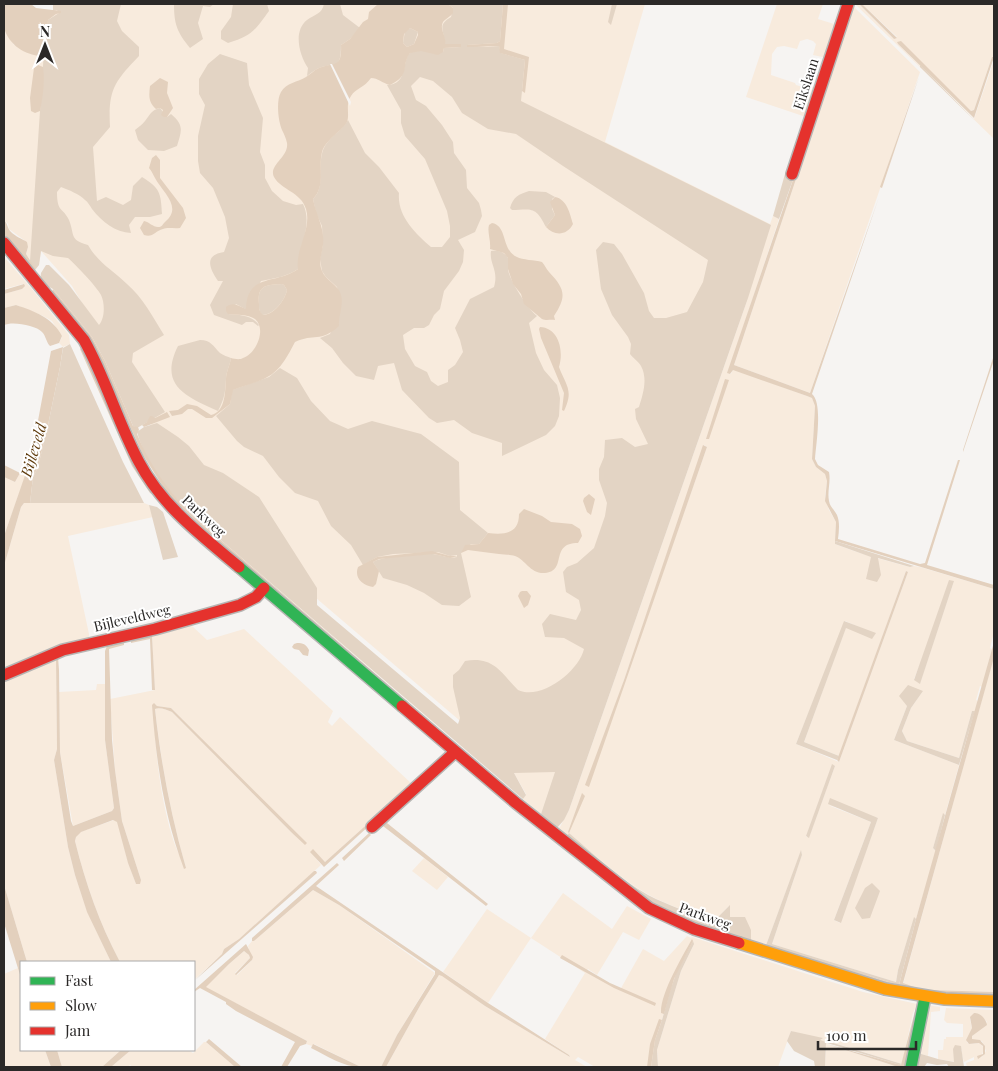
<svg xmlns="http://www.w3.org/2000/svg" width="998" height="1071" font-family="'Playfair Display',serif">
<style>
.green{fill:#f8ebdd;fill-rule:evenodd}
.forest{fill:#e3d4c4}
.water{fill:#e3d0bd;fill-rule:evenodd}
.pier{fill:#f6f4f2}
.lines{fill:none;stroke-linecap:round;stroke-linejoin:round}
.fast-casing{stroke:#b7b5b3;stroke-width:14}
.slow-casing{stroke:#b7b5b3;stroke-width:14}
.jam-casing{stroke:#b7b5b3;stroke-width:14}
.fast{stroke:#30b455;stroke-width:11}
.slow{stroke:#ff9f0a;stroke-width:11}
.jam{stroke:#e5322d;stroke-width:11}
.labels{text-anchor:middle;stroke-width:4;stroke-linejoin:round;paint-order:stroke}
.street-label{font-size:14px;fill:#2b2928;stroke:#fff}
.water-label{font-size:15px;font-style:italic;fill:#5f3b0d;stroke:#fff}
</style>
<rect width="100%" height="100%" fill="#f6f4f2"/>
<path class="green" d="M61,4H645L605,142L770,224L773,216L779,219L728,373L731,374L733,369L807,396L812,398L815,406L812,459L816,467L825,474L827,481L825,497L829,510L836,522L835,544C859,554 884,560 910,567L914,566L920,567L994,589V632L990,648L992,649L982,687L980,686L976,700L978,701L975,711H972L959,758L907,741L902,731L911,708L923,691L907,706L894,740L959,765L945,815L943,814L933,848L936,851L916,919L914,918L898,970L896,982L772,944L802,855L801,851L765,948L751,943L730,917L729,906L713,922C692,913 669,906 649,895C620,879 594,854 569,833L566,837L557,828L560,827L569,810L748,298L541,814L523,799L526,794L514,773L520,772L302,586L164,453L138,397L72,286L41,251L39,265L35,270V267L26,254L28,247L24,240L9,229L8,224L4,220V27L14,45ZM704,445L707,447L588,786ZM906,571L908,572L839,762L796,744L845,621L875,634L872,638L846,627L804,742L839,756ZM954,581L920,683L914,679ZM832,765L835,766L809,837H806ZM828,805L878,818L840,923L834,920L871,822Z
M777,4H823L818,19L834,24L827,58L813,55L816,44L813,41L807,39L800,41L797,49L784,46L777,47L772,54L771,75L795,83L796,85L806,88V85L815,88L806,117L746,97Z
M855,4H859L894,39L897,37L862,4H994V57H992L974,110L971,111L897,42L898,44L974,119L994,60V139Z
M852,5L920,72L810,393L734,365L798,173L796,171L809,142L838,54Z
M4,257L31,288L69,335L70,344L63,347L59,343L62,337L52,321L43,316L16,305L4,308V294L22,289L23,284L4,289Z
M20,473L26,474L4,536V477L15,482Z
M24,503H144L149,505L153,517L68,536L89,634V641L49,651L4,669V566L21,507Z
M191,625L207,640L244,629L333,711L328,722L332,726L340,717L412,784L325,862L313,850L311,852L321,865L239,939L224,949L222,954L194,980V962H120C99,922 86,885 75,841L76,837L80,832L114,820L118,822L128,862L136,884L141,880L122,821L115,770L110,699L155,690L152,636ZM154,704L157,706L171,708L306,843L291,832L172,712C167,710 160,707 155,709C161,763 171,816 186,868C181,858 175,847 172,836C160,796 154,745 154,704Z
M994,656V992L935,990L930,992L924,991L923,989L903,984Z
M56,657L57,749L54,760L68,847L75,875L87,911L111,962H27L4,885V681L50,661Z
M97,684H106L105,740L114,808L112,811L73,826L60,752L59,692L96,690Z
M424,858L448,877L437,890L412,871Z
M313,890L339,905L435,973L397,1035L381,1067H361L314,1044L312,1046L306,1044L307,1041L205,987L229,964L244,951L249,955L250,958L235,973L237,975L252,960L248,946L252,941H254Z
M563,893L612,929L627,906L651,919L639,940L623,932L597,975L588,969L586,972L620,990L643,949L664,961L687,936L691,938L692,937L863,992L917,1004L913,1013L902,1064L828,1041L827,1044L898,1067H825L826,1043L791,1031L778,1067H658L657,1050L681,971L694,944L677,971L659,1029L651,1067H595L578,1057L575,1060L587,1067H386L421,1004L439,975H442L485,1006L570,1057L569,1055L545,1039L585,973L531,938L488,1003L443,972L487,909L531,938Z
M18,968L21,978V1050H45L51,1067H4V974Z
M810,970L918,999L920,1002L885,995L807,972Z
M927,1005L940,1007V1011L931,1012L928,1056L918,1053Z
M946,1008L994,1010V1067H967L966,1063L974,1060V1057L964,1062L962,1055V1050L954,1049L955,1062L938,1059V1050H943L944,1039H946V1037H963V1024L947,1023L944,1020ZM974,1013L980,1015L987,1022C982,1028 974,1032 971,1038L972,1040L982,1041L986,1051L981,1058L984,1048L980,1043L969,1044L967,1042L972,1028L970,1019Z
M204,1042H206L235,1067H133L130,1065L128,1067H111L131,1050H188L193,1053Z
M57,1050H121L102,1067H62Z"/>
<path class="forest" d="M53,4H121L117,21L122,31L139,47V56C114,82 108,90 110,127L93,147L97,201L106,197L123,205L131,200L133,186L142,177C160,188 161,193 162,214L150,217H135L129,225L131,233C115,232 102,222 92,209C90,206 88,202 85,200C79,194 69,190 61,187L57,192C57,213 63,207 69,220C75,235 69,240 88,245C99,264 113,270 127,284C143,298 153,317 164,335L133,353L132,362L165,412L137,428L133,426L105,361L92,337L53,289L40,282L41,273L46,265H49L69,285L99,325C105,318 105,303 101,295C97,287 75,264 68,258L53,256L41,251L39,265L35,270L30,261L44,51L48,20L59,13L57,10L53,11Z
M174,4H214L210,7L203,6L198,23L203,39L190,48C177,32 174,24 174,4Z
M233,4H267L269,11C255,30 252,36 228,43L221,39V31L231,17Z
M324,4H340L343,15L360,28L350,39L341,45C341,73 333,61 317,69C313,71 310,74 307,76L308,68C299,55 293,31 307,20C315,14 322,14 324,4Z
M448,4H503L500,41L497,43L467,45L487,47L499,46L501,53L525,60L521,101L771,225L748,298L569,810L564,820L557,828L541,814L555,772L514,773L526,795L523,799L194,517C170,493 146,465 137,432L144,427L157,423L178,437L189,446L204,465L223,473L259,497L317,588V605L458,724L460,718L453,687V675L459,670L465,661C494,656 501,673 518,690C541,701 579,671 584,649L564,638L545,637L542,624L550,614L576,620L581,610L579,600L566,592L563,572L567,567L577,563L594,548L605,516L607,503L599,480V469L604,457L605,440L622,438L635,447L648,444L636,419L635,409L639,407C643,394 648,379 641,366C639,362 633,358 630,354L631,344L628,337L612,315L601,289L596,250L603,242L614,244L622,254L644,293L649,311L654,318H666L687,312L703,282L708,260L563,166L516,134L488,129L462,113L452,97L433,81L420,77L411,86L416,100L426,106L442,125L453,142L454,153L466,170L467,188L479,203L481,210L482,216L475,232L458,240L464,250L463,262L459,271L444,291L440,309L434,315L429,325L424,328H414L403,335L405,349L415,366L427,372L431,381L438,386L448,382V370L455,365L463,352L460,340L455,328L470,299L494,287C499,270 489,264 491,251C498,250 505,252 508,258C510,262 508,266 508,270C510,281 528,309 537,316L529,323L536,353L544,370L557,385L560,398L559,416L555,426L546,435L502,456V443L472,433L454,420L437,423L429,418L402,390L394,363L378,366L374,380L356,376L343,363L332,348L320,338L330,334L341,307L337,287L326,277L322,271L320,259L323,244L322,226L316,213L313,199C326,186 317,166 323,150C328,137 342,131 348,120L365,153L379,167L399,193C397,216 415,233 431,247H442L450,237V226L447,211L425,159L405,136L401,123V110L387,85C409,85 401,59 411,52C416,49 436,52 443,52L444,48L461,47V44H445C444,30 437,25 451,17L453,8Z
M612,4H617L611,25L608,22Z
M842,4L796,171L779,219L773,216L785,174L792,167L827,58L834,24Z
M410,28L418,32L414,44L407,47L403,43L405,31Z
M220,54L247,63L249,85L263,118L260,152L265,165V178L272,191L283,201L296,205L303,204C313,224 299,248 298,269C286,277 275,278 261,281L247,310L236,304L228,314C240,315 252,315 259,325L258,326L253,322H246L242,325L214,315L210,305L223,281H218C209,268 204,255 224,252L229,238L225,217L213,188L200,173L198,161V136L205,105L199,94V79L208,64Z
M920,65L974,120L920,67Z
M160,108L167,117L171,114C184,125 182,130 177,146L164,151L148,150L138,140L135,130C138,127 142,125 145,121C150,115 151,110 160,108Z
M529,191L546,192L555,197L552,199V209L555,215L546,227C536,207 533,209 512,210L510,208C513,197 519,194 529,191Z
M282,284L284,285L287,290C285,300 274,315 262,315C259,311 259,309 259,304C257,285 266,285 282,284Z
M200,340C211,340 213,346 220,353C223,355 228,357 231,358C230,365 226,372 226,379C225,393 225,397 218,411C187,397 158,386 178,346Z
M70,344L123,462L144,503H30L33,477L38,467L48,425L60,367L63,348Z
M280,368L297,378L311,401L330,421L348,429L372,421L421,434L459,462L460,510L488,533L479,544H471L461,553L471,597L459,606L442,605L424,593L407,585L383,578L373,562C384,556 420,553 433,554C442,555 448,559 457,557V555L450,556L438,552L393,554L377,557L363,565L351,545L331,526L318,501L295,493L279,477L263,456L244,447L237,441L216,416L230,404L232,390L269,377Z
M149,505L157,507L163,512L178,557L163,560Z
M835,541L914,566L910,567L878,558L881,575L877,582L866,579L871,557L835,544Z
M949,580L954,581L920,684L914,680Z
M844,621L876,633L872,639L846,628L804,742L839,756L837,760L796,744Z
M908,685L923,691L911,708L902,731L907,741L959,758L972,711H975L959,765L894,740L907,706L899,696Z
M832,764L835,766L809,838L806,836Z
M830,798L878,818L841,923L834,920L871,822L828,804Z
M943,813L945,815L936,851L933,848Z
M569,833C594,854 619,879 648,895C669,906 692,913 713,922L730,905V917H745L751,930V943L690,923L647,901L566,837Z
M801,850L802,855L772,944L896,982L898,970L914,917L916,919L899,985L788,953L895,986L899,989L765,948Z
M872,883L880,891L870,918L862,919L855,908L865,888Z
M693,941L694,944L681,971L657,1050L658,1067H651L655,1040L662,1020L671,988L677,971Z
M791,1031L823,1038L820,1040L826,1042L825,1067H815L814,1061L794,1051L787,1041Z
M827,1041L902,1064L900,1065L827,1043Z
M955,1045L961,1046L964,1067H949L947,1064L937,1065L927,1063L924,1067H913L918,1053L938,1059L954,1062L953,1049Z"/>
<path class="water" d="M4,4H31L36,8L61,11V13L56,14L48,20L46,46L41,56C25,55 9,45 4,28C2,21 4,11 4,4Z
M378,4H448L453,8V13C450,17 445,19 443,22C439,29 447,37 445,44H461V47L444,48L443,52L438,55L421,51L410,53C400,67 412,74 390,85C382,83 378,78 371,78C364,88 356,88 351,96C345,104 350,114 347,122C343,130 326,139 322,152C318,168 326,186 313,199C316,215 325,228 323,245C322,254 318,262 322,271C326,281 339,285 341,295C344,306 338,315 339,326C320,343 314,333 295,342C276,379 270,377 233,390L230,404L212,418H206L192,409H188L182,414L172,416L169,411L178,410L187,404L197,406L211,415C226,412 225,390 226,379C226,372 230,365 231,358C235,359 240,360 243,358C256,354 267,329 255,319C248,314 236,315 228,314L226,311V307C233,301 239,306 246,309C247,273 275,285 298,269C295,249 312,229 306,209C301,192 281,190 274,177C268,165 289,157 287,143C286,138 284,134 282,130C278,121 276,100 281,92C286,83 298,82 306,77C311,74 314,70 319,68C335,62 342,68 341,45L350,39L363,22L368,19L369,12ZM410,28L418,32V35L414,44L407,47L403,43L404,34ZM282,284L284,285L287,290C285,300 274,315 263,315C259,311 259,309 259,304C257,285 266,285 282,284Z
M503,4H508L504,49L529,57L525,93L522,91L525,60L500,53L499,46L467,47V45L497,43L500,41Z
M859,4H862L897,38L894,39Z
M901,41L971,111L974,110L992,57H994L974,118L898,44L897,42Z
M38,65L43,67C45,81 43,97 40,111L35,113L31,111L30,98L34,68Z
M919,77L882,188L880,187Z
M160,78L168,82L167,93L173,108L167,117H164L161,115L163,110L160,108L156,109C148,102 149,95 150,86Z
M156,155L160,160V178L183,208L186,218L180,228C174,229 168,227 163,229C155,231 153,238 144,235L140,228L144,221C149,222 153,227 158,227C162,227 162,225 165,222C183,207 163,193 155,178C153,175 152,171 149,168L152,158Z
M796,171L798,173L734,365L810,393L879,197L812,394C823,403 816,444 815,459L818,465L829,472C831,482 827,491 829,501C830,507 834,509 837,515C840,522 839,531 838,539L920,564L925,563L958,460H960L927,565L994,585V589L835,541L836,522L825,501L827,481L825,474L816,467L812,459L815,406L812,398L807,396L733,370L730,374L727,373Z
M555,197C567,199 570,214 573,224C567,236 554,236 546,227L555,215L550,202Z
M4,220C8,224 7,228 11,232C15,236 22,239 27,242L28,247L26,254L35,268V270L32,269L4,235Z
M492,223C508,226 501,250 517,257C522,260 535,260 542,262C545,265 546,269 549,272C565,289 567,296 554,316L555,320C550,319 547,321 542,319L524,304L521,294L513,284L508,269V258L504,253L490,249C491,240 487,232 489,225Z
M24,284L25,286L22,289L4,294V290Z
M53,289L92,337L105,361L133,426L138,427L139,430L137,434C150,466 169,492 194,517L464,750L210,535L167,493L143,455L104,369L52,292Z
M16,305C34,311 53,318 62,336L59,343L50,346C46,342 46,336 42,332C36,325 12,321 4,325V308Z
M540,327C559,328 564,351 559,367C566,386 574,390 564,411L562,410L564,393L541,338L539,329Z
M63,347L60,367L48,425L38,467L33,477L30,503H24L21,507L4,566V536L31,458L51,351Z
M81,348L94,369L152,494L150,493L132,466L80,349Z
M994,355V360L963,452V450Z
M725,379L729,380L709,439H706Z
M167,412L170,417L144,427L142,425L147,422L150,416H152L155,418Z
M703,445L707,447L589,787L585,785L624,680Z
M4,465L20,473L15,482L4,477Z
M589,494L595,499L591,515L587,512L583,501L584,498Z
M524,509L542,516L551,522L572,524L580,529L582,536L578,543C549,543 568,571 545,573C530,574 526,560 515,556C510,554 504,555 499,554C488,553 478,551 468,550L461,553L465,545L479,544L488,533C504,535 519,534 519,514Z
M432,551L450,556H458L450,558L434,554L379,559L373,562L379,571L376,584L373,587C362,585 354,578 358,567L377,557Z
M906,571L908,572L839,762L837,760Z
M522,591H527L531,596L528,605L524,608L518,596L520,592Z
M152,636L155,690H152L150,639L131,643V640Z
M124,642V645L109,649L112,740L115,770L122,821L141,880L140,884H136L128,863L117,822L113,820L81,832L76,837L75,841C86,885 99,922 120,962H111L87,912L75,875L68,847L54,760L57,749L56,657H58L59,670L60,752L71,821L73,826L112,811L114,808L105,740V651L107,646Z
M994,642L993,661L903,983L923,990L924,991L895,986L788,954V952L899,985L916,919Z
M297,643C303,643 306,644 309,650L308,656L303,655L299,650L294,649L292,647L294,644Z
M154,703L157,706L171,708L307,843L305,845L291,832L172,712C167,710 160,707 155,709C161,764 171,816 186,868L184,869C164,816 156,761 152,705Z
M582,793L585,796L569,833L568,832Z
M393,801L394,803L324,867L310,852L313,849L325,862Z
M401,807L387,823L488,904L486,906L383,826L380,829Z
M369,833L371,835L344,861L342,858Z
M337,863L339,865L316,886L488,1003L569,1055L570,1057L485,1006L442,976L439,975L421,1004L386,1067H381L397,1035L435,974V971L339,905L313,890L254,941H252V938Z
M314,871H316L317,873L194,981L222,954L224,949L239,939Z
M4,885L27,962H21V978L4,923Z
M692,939L693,941L674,979L664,1014L661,1013C660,994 682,957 692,939Z
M246,944L253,957L252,960L236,975L235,974L250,958L249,955L244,951L229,964L206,987L307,1041L306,1044L300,1046L287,1067H281L295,1042L236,1011L226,1004V1002L200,988L194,992V990Z
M562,955L610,983L656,1003L655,1006L614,988L560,958Z
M930,990L994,992V995L930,992Z
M916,1007L917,1008L907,1067H898L827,1044L901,1065Z
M974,1013C980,1012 986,1019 987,1025L972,1036V1039L980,1040L985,1046V1054L978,1059L977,1056L983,1054V1046L979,1043L969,1044L966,1040L972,1028L970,1017Z
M659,1019L662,1020L655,1040L651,1067H647L650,1044Z
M209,1039L242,1067H235L206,1042Z
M313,1044L361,1067C343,1067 327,1056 311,1048Z
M45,1050H57L62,1067H51Z
M121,1050H131L111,1067H102Z"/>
<path class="pier" d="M330,64H332L351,102L350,106Z"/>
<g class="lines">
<g class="fast-casing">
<path id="fast" d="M239,567L402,706
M911,1067L925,997"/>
</g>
<g class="slow-casing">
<path id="slow" d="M739,943L885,989L945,999L994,1001"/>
</g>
<g class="jam-casing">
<path id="jam" d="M792,174L848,4
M4,243L84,340C106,379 118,423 139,462C162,506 202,536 239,567
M4,675L63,650L155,629L240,605L256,597L264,588
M402,706L516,803L649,908L694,929L739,943
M372,827L455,752"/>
</g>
<use href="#fast" class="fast"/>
<use href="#slow" class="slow"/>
<use href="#jam" class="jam"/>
</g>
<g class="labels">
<g class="street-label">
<text transform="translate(806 84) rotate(-72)" y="5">Eikslaan</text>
<text transform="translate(204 516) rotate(43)" y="5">Parkweg</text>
<text transform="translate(132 618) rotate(-13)" y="5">Bijleveldweg</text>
<text transform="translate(705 916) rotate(20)" y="5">Parkweg</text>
</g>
<g class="water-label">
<text transform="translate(34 450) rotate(-73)" y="5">Bijleveld</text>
</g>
</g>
<rect width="998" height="1071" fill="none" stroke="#2b2928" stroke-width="10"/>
<rect x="20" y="961" width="175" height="90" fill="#ffffff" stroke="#aaa9a9"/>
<rect x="30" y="977" width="25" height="8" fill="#30b455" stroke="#aaa9a9"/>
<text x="65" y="986" font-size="15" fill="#2b2928">Fast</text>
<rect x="30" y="1002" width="25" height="8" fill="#ff9f0a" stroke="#aaa9a9"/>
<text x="65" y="1011" font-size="15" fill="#2b2928">Slow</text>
<rect x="30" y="1027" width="25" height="8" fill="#e5322d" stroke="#aaa9a9"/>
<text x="65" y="1036" font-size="15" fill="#2b2928">Jam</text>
<g transform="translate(45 45)" stroke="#ffffff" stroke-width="4" paint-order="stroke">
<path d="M0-4L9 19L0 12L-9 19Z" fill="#2b2928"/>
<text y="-8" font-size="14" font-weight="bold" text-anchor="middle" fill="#2b2928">N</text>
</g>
<path d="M818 1041v8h98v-8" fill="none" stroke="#2b2928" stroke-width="2.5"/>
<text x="826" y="1041" font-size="15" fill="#2b2928" stroke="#ffffff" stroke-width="4" paint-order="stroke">100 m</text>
</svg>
